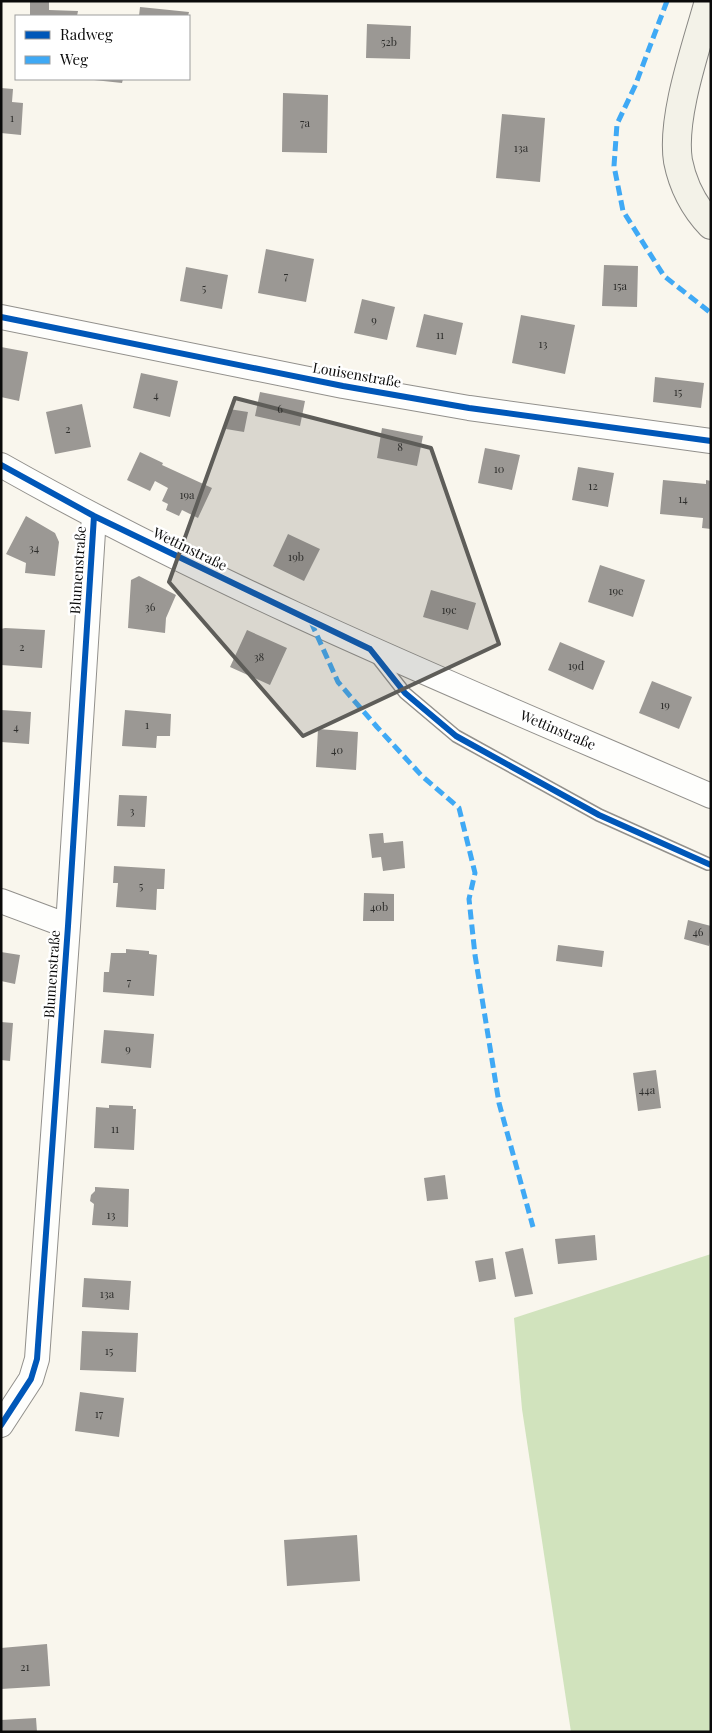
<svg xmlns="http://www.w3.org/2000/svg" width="712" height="1733" font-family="'Playfair Display',serif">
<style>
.forest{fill:#d1e3bd}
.building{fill:#9b9894}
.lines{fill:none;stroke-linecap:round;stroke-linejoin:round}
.service-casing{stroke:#92908c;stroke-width:14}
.minor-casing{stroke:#92908c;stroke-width:26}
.secondary-casing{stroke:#888783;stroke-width:30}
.service{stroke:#fefefc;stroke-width:11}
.minor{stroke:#fefefc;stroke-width:24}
.secondary{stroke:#f3f2e8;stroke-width:28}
.quiet{stroke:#3fa9f5;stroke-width:5;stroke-dasharray:10 5;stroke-linecap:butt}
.cycleway-casing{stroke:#fff;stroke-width:9}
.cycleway{stroke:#0057b8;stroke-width:6}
.marked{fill:#5e5d59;fill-opacity:0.2;stroke:#5e5d59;stroke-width:4;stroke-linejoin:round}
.labels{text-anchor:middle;stroke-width:5;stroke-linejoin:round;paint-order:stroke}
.number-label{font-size:11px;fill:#2e2e2c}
.street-label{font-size:14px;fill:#0a0a0a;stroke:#fff}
</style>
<rect width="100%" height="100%" fill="#f9f6ed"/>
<path class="forest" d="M711,1254V1732H571L522,1409L514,1318Z"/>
<path class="building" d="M30,1H49V10L78,11L77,16H30Z
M140,7L189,12L188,16H139Z
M367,24L411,26L410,59L366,58Z
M94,79H123L122,83L94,80Z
M1,88L13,89L12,102L23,103L21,135L1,133Z
M283,93L328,95L327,153L282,152Z
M502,114L545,118L540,182L496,178Z
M266,249L314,259L306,302L258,293Z
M604,265L638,266L637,307L602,306Z
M186,267L228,275L222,309L180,301Z
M362,299L395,307L387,340L354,333Z
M424,314L463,323L456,355L416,347Z
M521,315L575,325L565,374L512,363Z
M1,347L28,352L19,401L1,397Z
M141,373L178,381L170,417L133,408Z
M655,377L704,383L701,408L653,402Z
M260,392L305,401L300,426L255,416Z
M82,404L91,447L55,454L46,412Z
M229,409L248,412L244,432L226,429Z
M382,428L423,436L417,466L377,458Z
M485,448L520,455L512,490L478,483Z
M140,452L163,463L162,465L212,488L198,518L182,510L179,516L166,510L168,504L162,501L168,488L155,481L150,491L127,480Z
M578,467L614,473L608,507L572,500Z
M663,480L706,484V480L711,481V529L702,528L703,518L660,514Z
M26,516L55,533L59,542L55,576L25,573L26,563L6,554Z
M288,534L320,549L304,581L273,566Z
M600,565L645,580L633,617L588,602Z
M139,576L176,595L166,618L165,633L128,628L131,580Z
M431,590L476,603L468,630L423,617Z
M5,628L45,630L42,668L1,665V629Z
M247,630L287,648L270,685L230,667Z
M560,642L605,661L593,690L548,670Z
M652,681L692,697L679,729L639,713Z
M1,710L31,712L29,744L1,742Z
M125,710L171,714L170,736H157L156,748L122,746Z
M318,729L358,732L356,770L316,767Z
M119,795L147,796L145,827L117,826Z
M383,833L384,843L403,841L405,868L383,871L381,857L372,858L369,834Z
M114,866L165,869L164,889H157L156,910L116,907L118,883H113Z
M364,893L394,894V921H363Z
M688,920L711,926V938L709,946L684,939Z
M558,945L604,951L602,967L556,961Z
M126,949L149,951V954L157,955L154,996L103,992L104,972H109L111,953H126Z
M1,952L20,955L15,984L1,981Z
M1,1022L13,1023L10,1061L1,1060Z
M104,1030L154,1034L151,1068L101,1063Z
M656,1070L661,1108L638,1111L633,1073Z
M109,1105L133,1106V1109H136L134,1150L94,1148L96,1107L109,1108Z
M445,1175L448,1199L427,1201L424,1178Z
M95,1187L129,1189L128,1227L92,1225L94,1204L90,1201L91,1195L95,1191Z
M595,1235L597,1260L558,1264L555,1239Z
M523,1248L533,1294L515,1297L505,1252Z
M493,1258L496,1279L479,1282L475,1261Z
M84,1278L131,1281L129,1310L82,1307Z
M82,1331L138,1333L136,1372L80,1370Z
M80,1392L124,1398L119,1437L75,1431Z
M357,1535L360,1581L287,1586L284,1540Z
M47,1644L50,1686L1,1689V1648Z
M36,1718L37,1732H1V1720Z"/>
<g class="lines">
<g class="service-casing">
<path id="service" d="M376,656L405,693L456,736L599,815L708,864"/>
</g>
<g class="minor-casing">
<path id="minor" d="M1,317L343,386L469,408L711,441
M1,465C229,594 471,692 711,796
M1,901L68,926
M1,1425L31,1379L37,1359L68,926L94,516"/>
</g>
<g class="secondary-casing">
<path id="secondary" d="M709,1C697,45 671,117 678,161C683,186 694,207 711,225"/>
</g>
<use href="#service" class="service"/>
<use href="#minor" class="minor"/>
<use href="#secondary" class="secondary"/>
<path class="quiet" d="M667,1L635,86L617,124L614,166L623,211L664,276L711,313
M311,622L338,682L377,727L422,776L459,808L475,873L469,899L475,955L499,1103L533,1227"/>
<g class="cycleway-casing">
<path id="cycleway" d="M1,317L343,386L469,408L711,441
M1,465L94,516L370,649L405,693L456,736L599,815L711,865
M1,1425L31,1379L37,1359L68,926L94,516"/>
</g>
<use href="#cycleway" class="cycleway"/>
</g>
<path class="marked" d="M235,398L431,448L499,644L303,736L169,582Z"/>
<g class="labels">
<g class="number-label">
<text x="389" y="46">52b</text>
<text x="12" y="122">1</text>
<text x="305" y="127">7a</text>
<text x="521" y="152">13a</text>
<text x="286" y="280">7</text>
<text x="620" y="290">15a</text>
<text x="204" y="292">5</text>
<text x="374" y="324">9</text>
<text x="440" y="339">11</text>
<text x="543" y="348">13</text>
<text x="678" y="396">15</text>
<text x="156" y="399">4</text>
<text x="280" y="413">6</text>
<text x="68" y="433">2</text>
<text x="400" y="451">8</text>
<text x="499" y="473">10</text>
<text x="593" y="490">12</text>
<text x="187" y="499">19a</text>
<text x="683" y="503">14</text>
<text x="34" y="552">34</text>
<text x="296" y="561">19b</text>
<text x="616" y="595">19e</text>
<text x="150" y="611">36</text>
<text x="449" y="614">19c</text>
<text x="22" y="651">2</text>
<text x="259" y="661">38</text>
<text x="576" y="670">19d</text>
<text x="665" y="709">19</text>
<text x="147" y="729">1</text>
<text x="16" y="731">4</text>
<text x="337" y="754">40</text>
<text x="132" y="815">3</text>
<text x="141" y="890">5</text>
<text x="379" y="911">40b</text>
<text x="698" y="936">46</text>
<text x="129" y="986">7</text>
<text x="128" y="1053">9</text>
<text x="647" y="1094">44a</text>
<text x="115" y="1133">11</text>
<text x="111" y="1219">13</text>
<text x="107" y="1298">13a</text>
<text x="109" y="1355">15</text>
<text x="99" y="1418">17</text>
<text x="25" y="1671">21</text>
</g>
<g class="street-label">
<text transform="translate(357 375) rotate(10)" y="5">Louisenstraße</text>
<text transform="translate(190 549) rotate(26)" y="5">Wettinstraße</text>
<text transform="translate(78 570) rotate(-86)" y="5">Blumenstraße</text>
<text transform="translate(558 730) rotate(23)" y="5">Wettinstraße</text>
<text transform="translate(52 974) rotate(-86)" y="5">Blumenstraße</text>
</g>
</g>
<rect width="712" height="1733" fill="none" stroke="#0a0a0a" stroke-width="5"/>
<rect x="15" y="15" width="175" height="65" fill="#ffffff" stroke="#9d9d9d"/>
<rect x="25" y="31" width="25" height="8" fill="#0057b8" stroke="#9d9d9d"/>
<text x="60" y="40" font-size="15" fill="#0a0a0a">Radweg</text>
<rect x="25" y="56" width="25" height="8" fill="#3fa9f5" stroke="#9d9d9d"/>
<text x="60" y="65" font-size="15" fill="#0a0a0a">Weg</text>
</svg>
